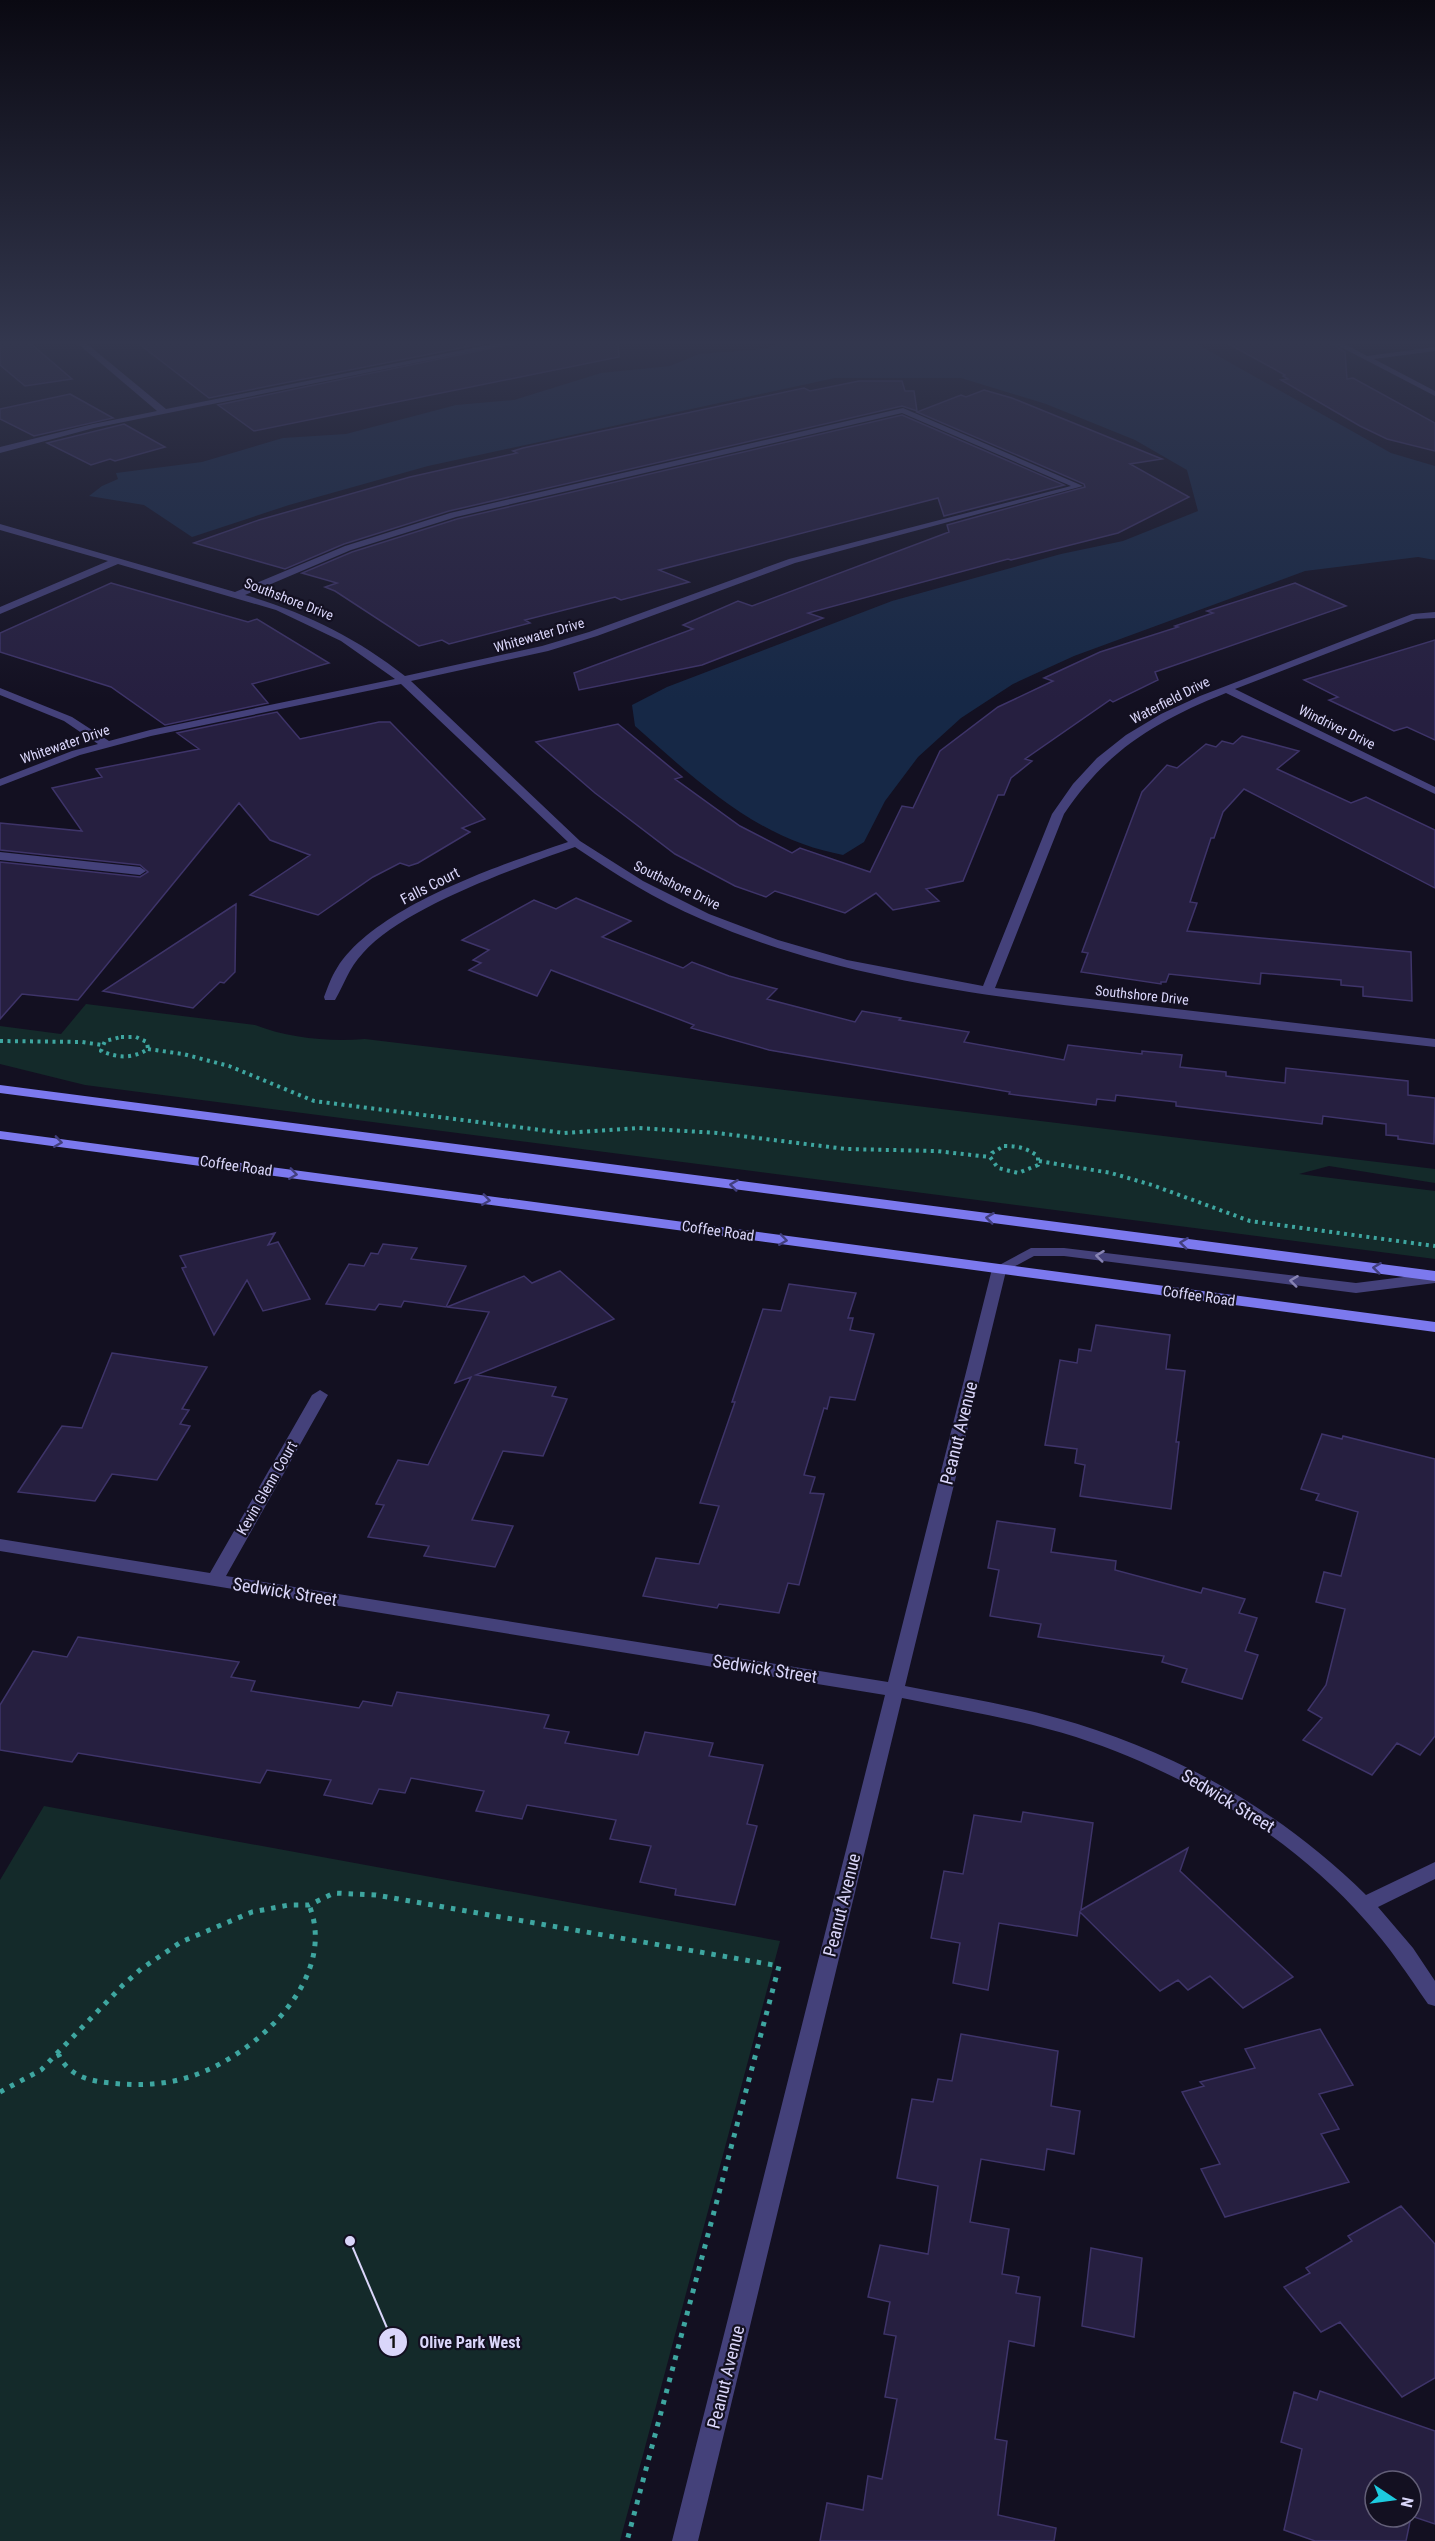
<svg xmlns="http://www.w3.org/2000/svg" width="1435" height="2541" font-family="'Roboto Condensed',sans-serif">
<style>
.green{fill:#142a2a}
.water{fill:#162846}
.building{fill:#261f40;stroke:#3e3469;stroke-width:1.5}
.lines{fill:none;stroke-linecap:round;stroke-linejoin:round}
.path-far1{stroke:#3ea6a0;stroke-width:4;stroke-dasharray:3 4.5;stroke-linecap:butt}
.path{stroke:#3ea6a0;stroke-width:5;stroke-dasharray:4.5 7;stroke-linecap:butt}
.street{fill:#44417a;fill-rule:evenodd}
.secondary{fill:#7c79ee;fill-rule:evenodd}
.oneway{stroke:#423f7d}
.oneway2{stroke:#8884b4}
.labels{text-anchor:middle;stroke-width:4.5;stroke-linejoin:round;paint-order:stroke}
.far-street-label{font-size:14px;fill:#dad6fa;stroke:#131021}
.street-label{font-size:15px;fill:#dad6fa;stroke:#131021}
.near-street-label{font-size:18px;fill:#dad6fa;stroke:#131021}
.leader{fill:none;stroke:#dad6fa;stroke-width:2}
.callout-dot{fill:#dad6fa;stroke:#131021;stroke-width:2}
.mark-label{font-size:18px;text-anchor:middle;font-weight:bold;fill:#111}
.callout-label{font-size:16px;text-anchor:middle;font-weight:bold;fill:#dad6fa;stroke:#131021;stroke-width:4.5;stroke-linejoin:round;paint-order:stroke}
</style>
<rect width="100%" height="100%" fill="#131021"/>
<path class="green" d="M86,1004L255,1025C288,1038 329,1042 365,1039L1435,1169V1183L1329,1166L1299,1174L1435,1191V1259L85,1085L0,1064V1026L61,1034Z
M44,1806L780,1941L620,2541H0V1880Z"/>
<path class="water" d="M779,343H1195L1391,453L1435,466V560L1418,557L1305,571L1074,656L1013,684L961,718L918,757L885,801L864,842L843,855C830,852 816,849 803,844C738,821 686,771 635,726L632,705L667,687L892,601L1061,554L1123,541L1198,511L1187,470L1135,440L1046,404L961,378H835L428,466L289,505L192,537L144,505L89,496L102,486L118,479L116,473L202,462L283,438L346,434L456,405L514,400L601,373L670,366L699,354L765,349Z"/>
<path class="building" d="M0,343H30L72,379L25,386L0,365Z
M138,343H486L209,398Z
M516,343H618L619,357L254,431L218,405Z
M1227,343H1331L1345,352L1347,379L1353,378L1435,423V451L1387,439L1360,426L1281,380L1288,379L1283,376L1285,375Z
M859,381H902L905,391H914L917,411L902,406L449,511L344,544L285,569L194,543L259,520L410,477L517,453L513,451L523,448L804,388L810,391Z
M984,390L1012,398L1162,459L1130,464L1189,497L1118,533L1011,560L1008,559L808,613L823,618L702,665L579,690L574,673L693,629L683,625L738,601L752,606L949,532L947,525L1085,487L1084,484L917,412L961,395L966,397Z
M70,394L113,418L34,436L0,419V409Z
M902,415L1064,485L944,516L938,498L659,570L689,582L621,600L615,597L525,620L530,623L449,644L442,640L419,646L335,591L325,587L337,583L302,573L352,552L457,519Z
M124,424L165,447L115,461L110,459L91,465L47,443Z
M111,583L248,622L257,619L329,663L252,684L268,703L165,725L111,687L0,652V633Z
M1295,583L1346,606L1155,672L1158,680L1113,702L1110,700L1025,759L1032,761L1011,778L1004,795H998L963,881L926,889L939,901L893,910L876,893L845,913L775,891L766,897L735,886L675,854L595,793L536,742L618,724L682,777L675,779L740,826L792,853L800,848L870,872L902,806L913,808L940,751L998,707L1053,681L1044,678L1100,652L1178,627L1175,626L1213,613L1207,611Z
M1435,640V740L1407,727L1394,731L1329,700L1338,697L1304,680Z
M277,712L300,739L379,722H390L485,819L462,828L470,832L418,863L409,866L400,863L373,877L318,915L250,895L310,855L270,840L239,803L78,1000L22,994L0,1019V862L140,877L148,872L140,865L0,850V823L82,831L52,788L102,777L96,769L199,749L177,733Z
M1242,736L1299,751L1277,769L1351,803L1366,797L1435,830V888L1244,789L1223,812L1214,838H1211L1190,902L1197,903L1187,931L1411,952L1412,1001L1363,996V987L1341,985V980L1261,973L1260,984L1169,974L1166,982H1161V984L1081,972L1088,953L1082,952L1092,925L1142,792L1167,765L1177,768L1206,744L1216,747L1222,741L1233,744Z
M576,898L631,921L602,937L683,968L692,962L729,976L777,989L767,999L855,1022L862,1011L901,1018L899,1020L969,1032L964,1042L1064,1060L1068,1045L1142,1054V1051L1182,1055L1180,1067L1226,1072V1076L1285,1083L1286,1068L1408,1081V1095L1435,1098L1434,1144L1398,1139V1136L1386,1135V1124L1323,1116L1322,1124L1176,1106V1102L1116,1095L1115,1101L1097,1099L1096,1105L1009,1094L1010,1092L769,1050L691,1028L694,1025L551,970L537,996L469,970L481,963L473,960L489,950L462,940L534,900L556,909Z
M236,904L235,972L224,983L220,982L193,1008L103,991Z
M275,1233L268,1245L278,1242L310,1299L263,1311L247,1280L214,1335L182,1268L186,1267L180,1256Z
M383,1244L417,1248L411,1259L466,1266L446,1307L404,1301L401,1307L379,1304L375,1310L326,1304L349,1264L364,1266L371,1253L378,1254Z
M560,1271L614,1319L476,1375L556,1387L552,1396L567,1399L543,1456L503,1451L472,1520L513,1526L495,1567L424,1556L429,1546L368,1537L384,1505L376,1504L398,1460L428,1465L471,1377L455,1383L489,1312L447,1307L524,1276L532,1283Z
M789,1284L856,1293L848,1318H853L850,1330L874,1334L855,1400L830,1397L827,1409L824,1408L804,1475L815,1477L810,1493L824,1494L799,1585L788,1583L779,1613L719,1604L717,1608L643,1596L656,1558L699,1564L719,1506L700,1503L735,1402H732L763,1309L781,1311Z
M1096,1325L1170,1335L1166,1369L1185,1371L1177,1435L1176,1442H1179L1171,1509L1080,1496L1085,1465L1075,1463L1077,1449L1045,1445L1060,1360L1077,1363L1079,1349L1091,1351Z
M112,1353L207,1367L182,1409L189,1410L180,1424L190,1426L157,1480L112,1474L95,1501L18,1492L62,1426L82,1428Z
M1322,1434L1342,1439L1343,1436L1435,1459V1736L1420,1755L1397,1743L1372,1775L1303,1740L1322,1718L1308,1710L1326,1685L1345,1609L1316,1602L1324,1572L1341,1576L1358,1512L1316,1500L1319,1494L1301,1489Z
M997,1521L1055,1529L1051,1552L1116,1561L1115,1570L1201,1593L1203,1588L1245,1599L1239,1613L1257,1618L1245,1651L1258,1655L1242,1699L1182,1682L1187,1669L1162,1662L1164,1656L1038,1637L1041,1624L990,1616L999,1570L988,1568Z
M78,1637L239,1662L231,1677L255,1681L251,1691L359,1708L363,1701L392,1706L397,1692L549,1715L544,1728L569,1732L565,1743L638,1755L645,1732L713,1743L709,1756L763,1765L747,1824L757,1826L735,1905L675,1895L676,1889L640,1882L651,1846L610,1839L616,1820L527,1805L522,1819L476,1811L484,1791L411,1778L405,1793L379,1789L372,1804L324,1795L331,1780L267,1770L260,1783L78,1753L72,1762L0,1750V1705L33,1651L67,1657Z
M1023,1812L1093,1823L1081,1910L1188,1848L1180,1871L1293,1977L1243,2008L1210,1976L1188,1990L1178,1980L1160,1991L1080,1912L1077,1936L999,1923L988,1990L953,1983L960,1943L931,1938L944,1871L963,1874L974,1815L1021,1822Z
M1320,2029L1353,2085L1319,2094L1339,2129L1321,2134L1349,2182L1225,2217L1201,2169L1220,2164L1182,2092L1204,2086L1200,2082L1255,2068L1245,2049Z
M961,2034L1058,2051L1051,2106L1080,2111L1074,2154L1047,2149L1044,2170L981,2159L970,2222L1009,2229L1002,2274L1019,2277L1016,2293L1040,2297L1034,2346L1009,2341L995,2439L1007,2441L998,2515L1056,2528L1054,2541H820L827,2503L863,2510L868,2476L882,2479L897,2399L885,2397L896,2336L884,2334L890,2302L868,2297L880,2245L928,2254L938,2186L897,2178L912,2099L933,2102L938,2079L952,2081Z
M1401,2206L1435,2244V2378L1402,2397L1340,2322L1321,2332L1284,2287L1310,2273L1306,2268L1352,2241L1348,2236Z
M1091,2248L1142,2258L1134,2337L1082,2326Z
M1320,2391L1435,2431V2524L1411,2516V2481H1375V2517H1411L1406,2541H1315L1284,2530L1302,2449L1281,2442L1294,2392L1317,2400Z"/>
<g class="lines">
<path class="path-far1" d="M121,1037H136L147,1042L148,1049C132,1059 118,1058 101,1051L105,1041Z
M0,1041L82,1042L102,1045
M148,1049L183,1054L229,1066L314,1101L564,1133L638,1128L717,1133L846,1149L936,1151L990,1157
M1004,1146C1018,1146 1026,1148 1038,1156V1165L1018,1173L998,1168L990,1157L992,1153Z
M1039,1161L1111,1173L1152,1185L1250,1221L1435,1246"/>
<path class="path" d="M58,2053C67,2075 88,2081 110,2083C138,2086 166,2085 192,2076C256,2055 339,1978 309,1905
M0,2092L41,2070L123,1985L141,1969L181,1942L252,1912L289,1905H309L334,1893L376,1895L779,1966L627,2541"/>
<path class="street" d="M77,343H86L166,409L498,343H514L94,428L0,453V447L93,424L157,411Z
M1333,343H1343L1367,356L1435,347V351L1374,359L1435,391V396Z
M903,408L1083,486L795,563L597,636L548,651L411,681L580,841L643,881L709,914L778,940L847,960L983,986L1052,814L1073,784L1097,758L1126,735L1161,714L1200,696L1412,614L1435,612V618L1416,619L1235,689L1435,787V794L1226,693C1156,721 1107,750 1064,814L995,988L1435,1039V1047C1328,1035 1222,1024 1115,1011C975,995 831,976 701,919C656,900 615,874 575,847C516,868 404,907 363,953C348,969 345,983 335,1000H325L324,997C328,987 331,977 337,968C376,906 501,865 568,842L401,684L151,736L80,755L0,786V779L72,751L98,744L64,721L0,695V688L72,717L109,741L150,730L395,679L341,641L276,610L118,564L0,614V607L108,561L0,530V524L235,592L345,546L450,513ZM902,413L1071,486L789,559L589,632L542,646L405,676C357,638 304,612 245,595L351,550L456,517Z
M0,852L140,867L146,871L140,875L0,860Z
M1031,1248H1064L1356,1283L1435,1273V1283L1356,1293L1064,1256H1034L1006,1271L905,1686C956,1696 1007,1704 1057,1718C1173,1750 1280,1810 1366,1895L1435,1862V1879L1378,1907L1413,1948L1435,1981V2006L1428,2004C1408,1975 1389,1946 1365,1920C1290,1835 1183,1772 1076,1737C1019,1719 960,1710 902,1698L698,2541H672L885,1695L0,1551V1539L210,1573L312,1395L320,1390L328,1395L226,1576L888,1682L992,1269Z"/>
<path class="secondary" d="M0,1085L1435,1271V1281L0,1093Z
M0,1131L1435,1322V1332L0,1139Z"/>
</g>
<defs><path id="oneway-chevron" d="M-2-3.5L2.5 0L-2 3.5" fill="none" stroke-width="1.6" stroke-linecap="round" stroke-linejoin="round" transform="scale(1.5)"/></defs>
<g class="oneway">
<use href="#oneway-chevron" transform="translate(58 1142) rotate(8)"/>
<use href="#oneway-chevron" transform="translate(293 1174) rotate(8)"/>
<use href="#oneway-chevron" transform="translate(734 1185) rotate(-173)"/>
<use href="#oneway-chevron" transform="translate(486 1200) rotate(8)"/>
<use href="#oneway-chevron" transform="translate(990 1218) rotate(-173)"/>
<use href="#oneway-chevron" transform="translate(783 1240) rotate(8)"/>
<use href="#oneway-chevron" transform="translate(1184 1243) rotate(-173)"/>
<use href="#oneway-chevron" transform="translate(1377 1268) rotate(-173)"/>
</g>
<g class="oneway2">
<use href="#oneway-chevron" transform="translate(1100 1256) rotate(-173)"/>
<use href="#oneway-chevron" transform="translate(1294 1281) rotate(-173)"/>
</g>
<linearGradient id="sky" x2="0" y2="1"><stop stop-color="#0a0912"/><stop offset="0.49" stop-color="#33374e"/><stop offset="1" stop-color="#33374e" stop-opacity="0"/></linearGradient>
<rect width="1435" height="699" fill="url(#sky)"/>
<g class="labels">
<g class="far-street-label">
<text transform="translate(289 599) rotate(21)" y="5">Southshore Drive</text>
<text transform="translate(539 635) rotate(-16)" y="5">Whitewater Drive</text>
<text transform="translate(1170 700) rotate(-27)" y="5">Waterfield Drive</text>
<text transform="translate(1337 727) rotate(26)" y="5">Windriver Drive</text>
<text transform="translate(65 744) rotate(-19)" y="5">Whitewater Drive</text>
<text transform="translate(677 885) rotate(26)" y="5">Southshore Drive</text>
<text transform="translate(1142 995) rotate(6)" y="5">Southshore Drive</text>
</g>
<g class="street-label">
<text transform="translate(430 886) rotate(-27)" y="5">Falls Court</text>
<text transform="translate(236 1166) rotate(8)" y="5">Coffee Road</text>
<text transform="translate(718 1231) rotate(8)" y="5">Coffee Road</text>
<text transform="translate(1199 1296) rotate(8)" y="5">Coffee Road</text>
<text transform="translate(267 1488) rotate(-60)" y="5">Kevin Glenn Court</text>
</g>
<g class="near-street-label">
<text transform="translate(959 1433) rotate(-76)" y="6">Peanut Avenue</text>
<text transform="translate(285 1592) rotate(9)" y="6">Sedwick Street</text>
<text transform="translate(765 1669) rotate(9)" y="6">Sedwick Street</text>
<text transform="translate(1228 1801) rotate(31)" y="6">Sedwick Street</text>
<text transform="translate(842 1905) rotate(-76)" y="6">Peanut Avenue</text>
<text transform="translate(726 2377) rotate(-76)" y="6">Peanut Avenue</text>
</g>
</g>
<path class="leader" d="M350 2241L393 2342"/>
<g class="callout-dot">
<circle cx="350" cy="2241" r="6"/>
<circle cx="393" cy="2342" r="15"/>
</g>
<g class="mark-label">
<text x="393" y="2348">1</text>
</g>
<g class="callout-label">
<text x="470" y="2348">Olive Park West</text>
</g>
<g transform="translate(1393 2499) rotate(103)"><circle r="28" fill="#131021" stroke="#635f78" stroke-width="1.5"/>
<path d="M0-4.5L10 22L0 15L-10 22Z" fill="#1dcbdf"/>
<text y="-9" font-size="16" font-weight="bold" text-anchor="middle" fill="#dad6fa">N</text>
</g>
</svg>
